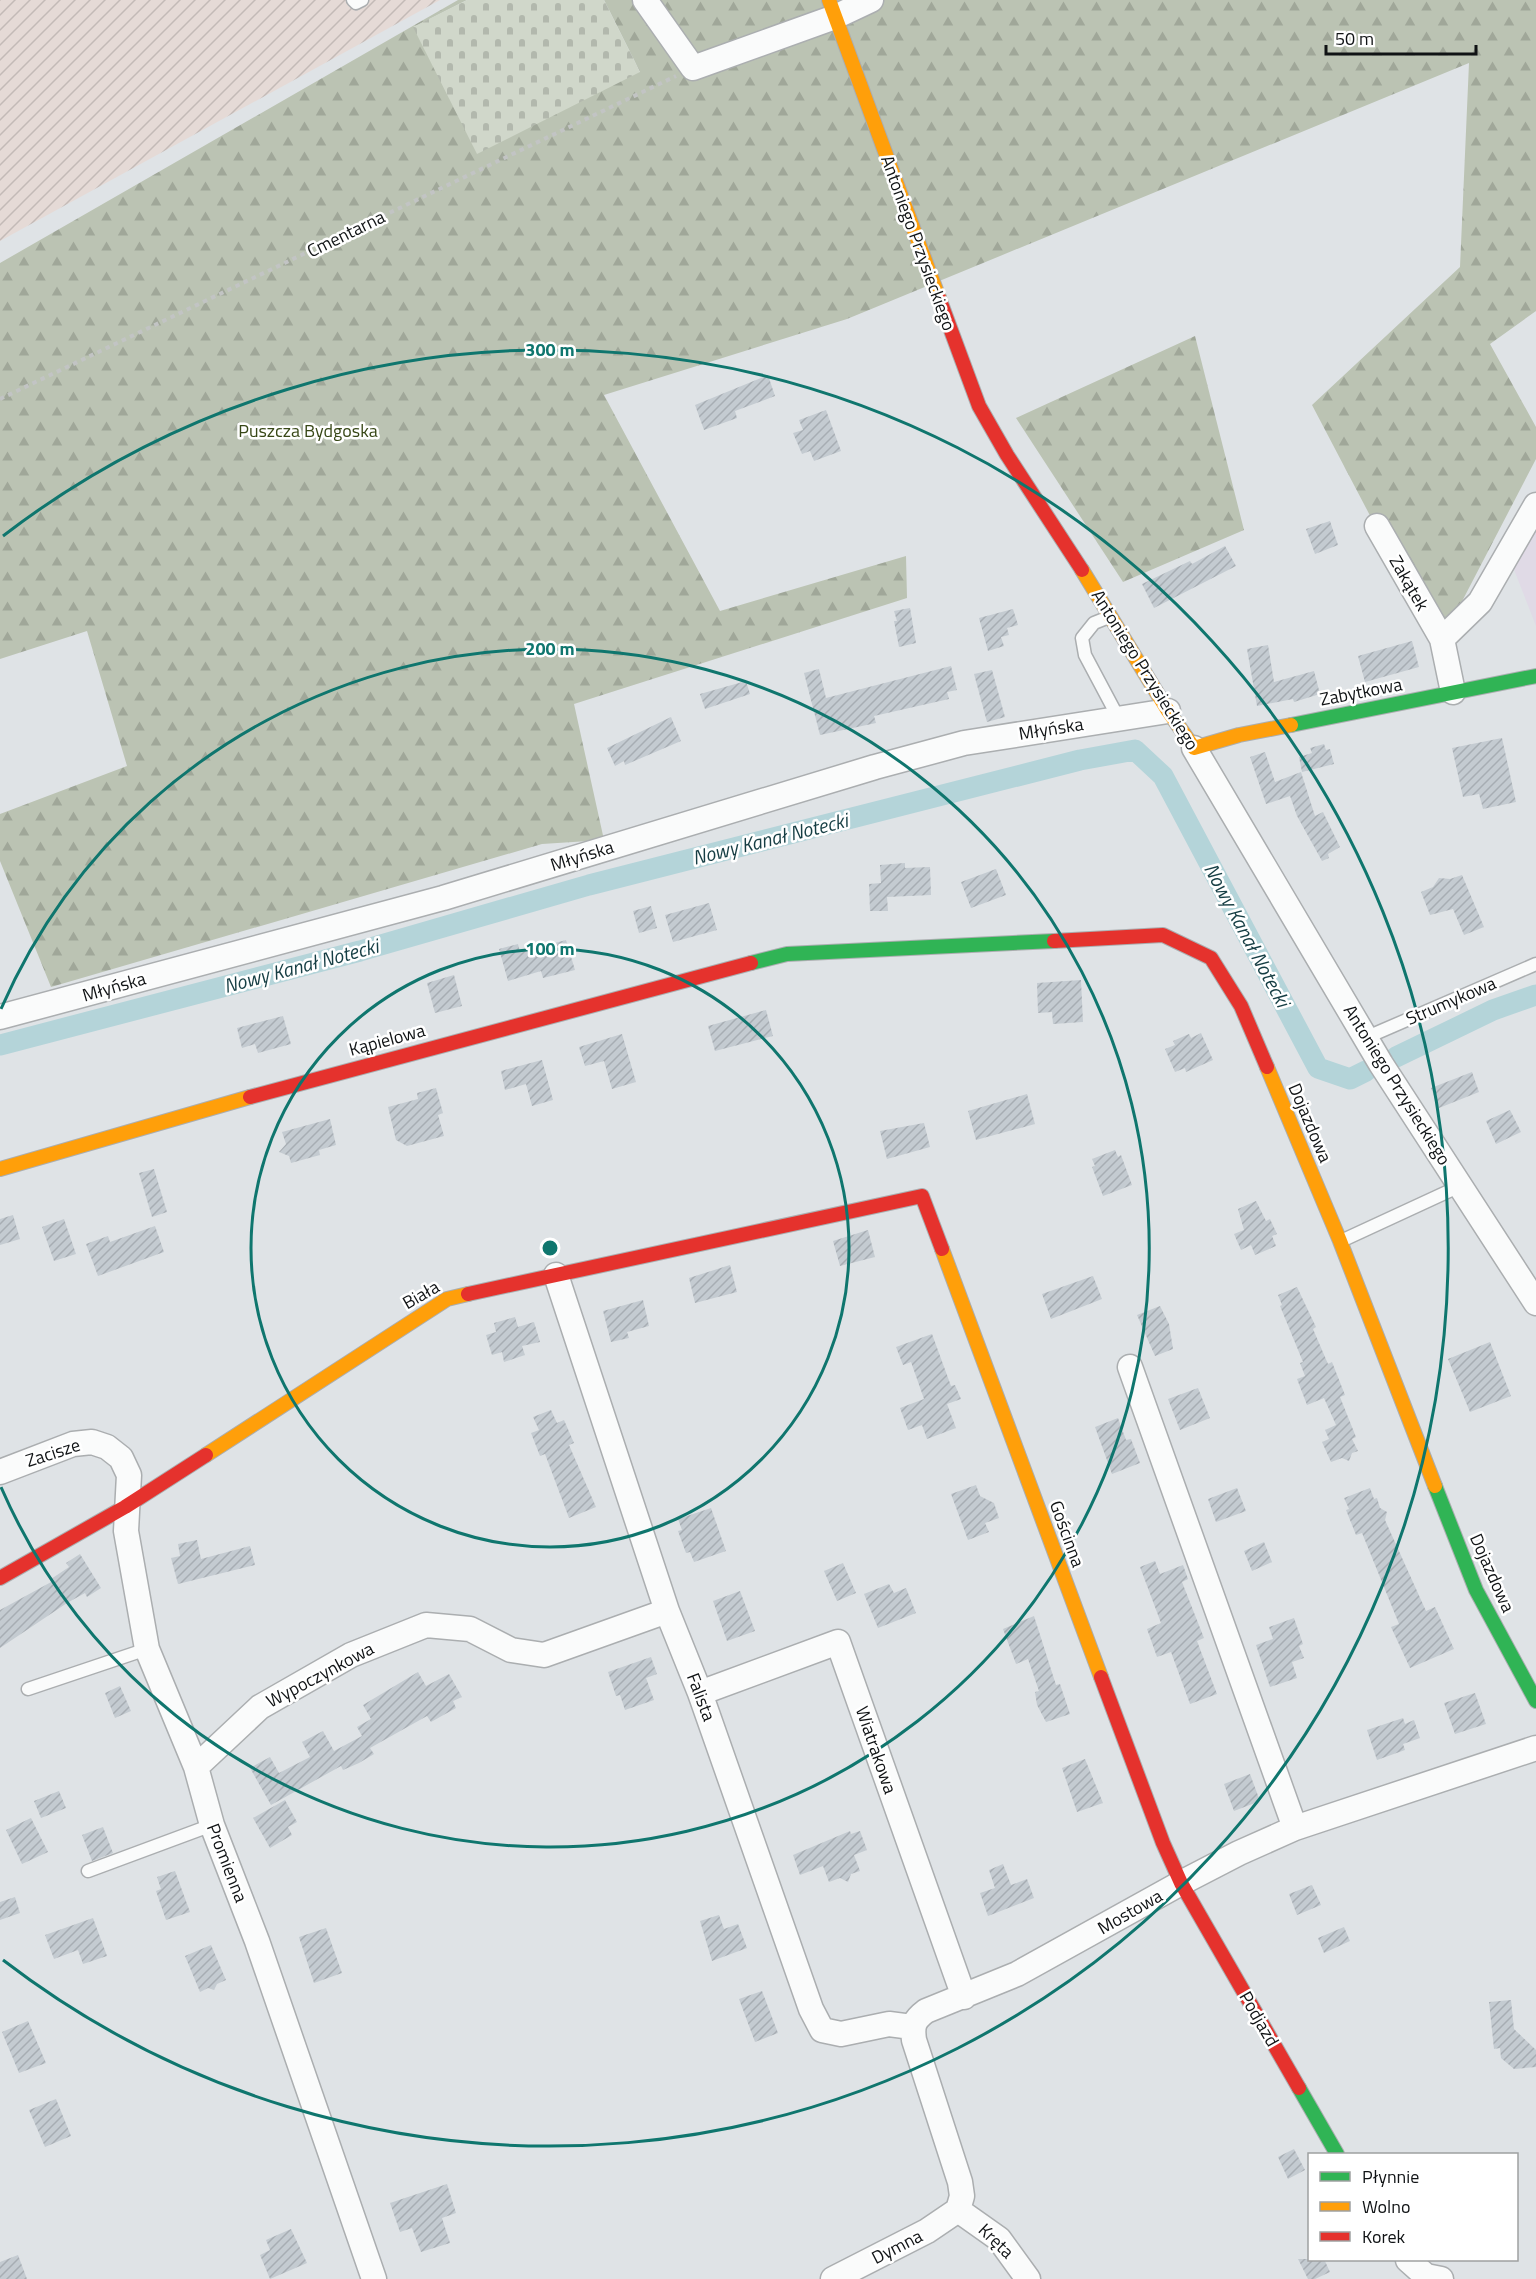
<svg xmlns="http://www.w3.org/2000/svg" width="1536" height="2279" font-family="'Titillium Web',sans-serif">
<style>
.industrial{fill:url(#industrial-furrows)}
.education{fill:#e0dae6}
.forest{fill:url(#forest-firs)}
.cemetery{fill:url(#cemetery-stones)}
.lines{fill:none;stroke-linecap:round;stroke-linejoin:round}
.canal{stroke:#b4d4d9;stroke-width:21}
.building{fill:url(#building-hatch)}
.lane-casing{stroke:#abaeb0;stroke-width:15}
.street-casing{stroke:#abaeb0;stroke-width:27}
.fast-casing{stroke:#abaeb0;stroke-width:16}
.slow-casing{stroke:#abaeb0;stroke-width:16}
.jam-casing{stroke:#abaeb0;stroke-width:16}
.path{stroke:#c2c4c4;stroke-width:4;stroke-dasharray:4.5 4.5;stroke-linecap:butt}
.lane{stroke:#fafbfb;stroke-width:12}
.street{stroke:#fafbfb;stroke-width:24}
.fast{stroke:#30b455;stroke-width:14}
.slow{stroke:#ff9f0a;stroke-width:14}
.jam{stroke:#e5322d;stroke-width:14}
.ring{fill:none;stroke:#0f766e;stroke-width:3}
.labels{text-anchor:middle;stroke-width:5;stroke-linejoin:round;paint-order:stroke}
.street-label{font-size:18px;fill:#101315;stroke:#fff}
.park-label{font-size:18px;fill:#374716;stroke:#fff}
.water-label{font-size:20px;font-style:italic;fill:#163e44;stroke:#fff}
.centre{fill:#0f766e;stroke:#fff;stroke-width:3}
.ring-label{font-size:18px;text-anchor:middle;font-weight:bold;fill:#0f766e;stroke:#fff;stroke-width:5;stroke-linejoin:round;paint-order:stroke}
</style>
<defs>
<pattern id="industrial-furrows" width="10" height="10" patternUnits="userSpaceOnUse" patternTransform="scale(1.5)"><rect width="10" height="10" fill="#e5dad6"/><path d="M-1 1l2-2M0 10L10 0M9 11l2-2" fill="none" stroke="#c3bab7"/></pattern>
<pattern id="forest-firs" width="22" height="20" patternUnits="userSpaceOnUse" patternTransform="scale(1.5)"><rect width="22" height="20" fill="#bbc3b3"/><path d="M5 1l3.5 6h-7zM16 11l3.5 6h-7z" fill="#a0a799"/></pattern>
<pattern id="cemetery-stones" width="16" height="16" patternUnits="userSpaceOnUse" patternTransform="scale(1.5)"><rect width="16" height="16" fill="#d0d7ca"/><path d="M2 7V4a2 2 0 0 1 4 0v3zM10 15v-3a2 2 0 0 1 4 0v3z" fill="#b2b8ad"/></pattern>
<pattern id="building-hatch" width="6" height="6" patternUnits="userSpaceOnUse" patternTransform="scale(1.5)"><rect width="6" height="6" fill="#c4cbd1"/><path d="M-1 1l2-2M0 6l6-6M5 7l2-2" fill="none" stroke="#a7adb3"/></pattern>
</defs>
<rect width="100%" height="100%" fill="#dfe3e6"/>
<path class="industrial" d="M0,0H440L0,241Z"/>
<path class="education" d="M1536,530V626L1513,567Z"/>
<path class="forest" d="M458,0H467L414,27L640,72L604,0H1536V311L1490,344L1536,427V459L1457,611L1430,630L1312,405L1460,267L1469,63L847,319L604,395L720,611L906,556L907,598L574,704L604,840L542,844L51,987L0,861V814L127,766L87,631L0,659V263Z
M1195,336L1244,530L1123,582L1016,418Z"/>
<path class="cemetery" d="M467,0H604L640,72L477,154L413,27Z"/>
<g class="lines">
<path class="canal" d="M0,1045L360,951L589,885L1080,760L1135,750L1163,776L1318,1068L1350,1079L1366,1071
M1396,1057L1493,1010L1536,995"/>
</g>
<path class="building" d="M768,375L775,396L735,411L737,418L704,430L695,405Z
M826,410L841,451L814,461L810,451L802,454L793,433L803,430L799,420Z
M1330,521L1338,545L1315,554L1306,529Z
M1225,546L1236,566L1154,608L1142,584L1190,561L1192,564Z
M910,608L916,643L899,647L894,621H897L894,611Z
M1013,609L1018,625L1007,628L1009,635L1001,637L1004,646L988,651L979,618Z
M1412,641L1419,667L1365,682L1358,656Z
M1268,645L1274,682L1314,671L1320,694L1294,702L1293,699L1257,706L1247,649Z
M951,666L957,690L947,692L949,699L874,716L876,723L820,735L804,673L819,669L826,698Z
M992,670L1005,717L987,722L974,674Z
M746,681L750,694L705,709L700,694Z
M671,717L681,741L625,765L624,761L615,766L607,748Z
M1502,738L1516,802L1483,809L1479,794L1463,797L1452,748Z
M1324,744L1326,750L1330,749L1334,764L1302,772L1299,757L1312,753L1310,748Z
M1265,752L1275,782L1301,772L1315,816L1323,812L1340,847L1328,854L1329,858L1322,861L1297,816L1290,796L1266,804L1250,757Z
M905,863V868L930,867L931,895L887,897L888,911H870L869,884L881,883L880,865Z
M996,869L1006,895L971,908L961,882Z
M1462,875L1484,927L1464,935L1453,909L1430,915L1421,892L1433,887L1439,878L1450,879Z
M709,903L717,930L673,942L665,915Z
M651,906L657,928L639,933L633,911Z
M566,940L575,970L543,978L541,971L508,981L499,949L518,944L520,952Z
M454,975L462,1006L435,1013L427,983Z
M1081,980L1083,1022L1053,1024L1052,1012L1038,1013L1037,983Z
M766,1010L773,1036L715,1051L708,1026Z
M283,1016L291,1044L258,1053L255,1044L242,1048L237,1028Z
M1201,1033L1213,1060L1186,1072L1185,1068L1175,1072L1165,1049L1175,1045L1173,1041L1189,1034L1191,1038Z
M622,1034L636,1082L612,1089L604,1061L585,1066L579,1047Z
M542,1060L553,1100L532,1106L526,1084L505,1090L501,1071Z
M1472,1072L1479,1092L1439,1108L1431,1088Z
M436,1088L443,1113L438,1115L444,1136L407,1146L396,1140L388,1107L418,1099L417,1093Z
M1027,1094L1035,1124L976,1140L968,1111Z
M1510,1110L1521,1132L1496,1144L1486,1121Z
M330,1119L336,1145L319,1150L320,1155L291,1163L289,1156L279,1152L286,1144L282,1132Z
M924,1123L930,1147L887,1159L880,1131Z
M1115,1150L1118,1157L1121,1155L1132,1185L1103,1196L1092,1167L1095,1166L1092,1159Z
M154,1169L167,1212L152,1217L139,1173Z
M1256,1201L1266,1221L1270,1219L1277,1234L1272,1236L1276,1246L1255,1255L1251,1245L1241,1250L1234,1234L1244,1230L1238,1209Z
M13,1215L20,1239L0,1245V1219Z
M64,1219L76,1254L54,1261L42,1227Z
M155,1226L164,1252L98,1276L86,1244L108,1236L110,1242Z
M868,1230L875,1257L840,1266L833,1241Z
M730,1265L737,1292L695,1303L689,1278Z
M1093,1276L1102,1299L1051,1319L1042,1294Z
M1297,1287L1316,1327L1313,1329L1328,1364L1332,1362L1345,1395L1340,1397L1356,1437L1352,1439L1358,1451L1352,1453L1349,1461L1342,1458L1331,1462L1322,1442L1329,1439L1325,1430L1336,1425L1324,1398L1307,1405L1297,1379L1305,1376L1300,1363L1303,1362L1280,1306L1282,1305L1278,1295Z
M643,1300L649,1326L627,1332L629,1338L611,1342L603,1311Z
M1160,1306L1169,1324L1173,1349L1155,1356L1137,1315Z
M515,1317L518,1327L534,1322L540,1342L522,1346L525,1355L504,1362L502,1352L492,1355L486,1335L496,1332L494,1323Z
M932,1334L951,1386L955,1385L961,1399L947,1404L956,1428L927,1439L922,1425L908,1430L900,1408L924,1399L911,1362L903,1365L896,1347Z
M1490,1342L1511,1396L1470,1412L1448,1359Z
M1198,1388L1210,1418L1180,1430L1168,1399Z
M551,1410L557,1423L564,1420L574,1443L569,1445L596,1507L569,1518L545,1454L540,1456L531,1433L539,1430L533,1417Z
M1118,1418L1126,1440L1131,1439L1140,1463L1112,1474L1095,1427Z
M976,1485L980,1496L994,1503L999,1518L985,1523L989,1532L968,1540L951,1494Z
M1237,1488L1246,1511L1216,1522L1208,1499Z
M1370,1488L1374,1499L1377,1498L1380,1508L1387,1512L1385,1520L1426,1611L1435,1607L1454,1649L1410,1668L1391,1627L1399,1624L1362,1533L1356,1535L1346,1510L1349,1509L1344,1498Z
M711,1508L726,1551L694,1562L690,1552L686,1553L678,1531L682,1530L678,1519Z
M197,1540L201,1559L250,1546L255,1565L178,1584L171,1558L180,1556L178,1544Z
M1264,1542L1272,1562L1252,1571L1244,1551Z
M80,1554L101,1588L87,1597L85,1593L67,1603L0,1648V1610L53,1581L51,1579L69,1567L66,1563Z
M1155,1561L1160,1574L1183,1565L1188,1579L1182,1582L1204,1638L1197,1641L1217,1694L1190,1704L1171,1652L1157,1657L1147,1629L1161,1623L1140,1567Z
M843,1563L856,1593L837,1601L824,1571Z
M889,1584L894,1593L906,1588L916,1613L878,1628L864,1594Z
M740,1591L755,1631L727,1641L713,1601Z
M1034,1616L1056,1685L1060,1684L1070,1714L1046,1722L1037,1705L1035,1692L1039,1691L1028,1659L1016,1664L1003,1629Z
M1294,1618L1303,1644L1299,1646L1304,1658L1292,1662L1297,1678L1270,1687L1256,1645L1273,1639L1269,1627Z
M651,1657L657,1674L646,1678L654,1700L625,1710L620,1695L616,1696L608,1672Z
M418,1672L426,1686L449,1674L462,1697L453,1701L456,1708L431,1722L427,1716L370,1748L374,1754L359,1763L343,1770L341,1766L271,1805L250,1768L270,1757L279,1773L310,1757L302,1742L323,1731L334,1751L362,1736L357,1727L371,1719L363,1705Z
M120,1686L131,1711L115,1718L105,1693Z
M1475,1693L1486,1724L1455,1734L1444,1703Z
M1403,1718L1405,1724L1414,1720L1420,1738L1403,1744L1405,1750L1377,1760L1367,1730Z
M1085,1759L1103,1803L1077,1812L1062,1768Z
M1250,1774L1260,1801L1234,1811L1224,1784Z
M59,1791L66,1808L41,1818L34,1801Z
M285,1800L297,1822L288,1827L292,1835L270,1848L253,1818Z
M31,1818L48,1852L22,1864L6,1830Z
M103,1827L113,1853L92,1861L82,1835Z
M850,1831L851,1834L860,1831L867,1850L854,1855L860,1871L851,1874L848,1882L840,1878L829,1882L823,1866L800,1875L793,1855Z
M1003,1864L1011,1885L1027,1879L1034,1898L988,1916L980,1893L995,1888L989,1870Z
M175,1871L190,1912L166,1920L156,1891L161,1889L157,1877Z
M1312,1885L1321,1905L1297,1915L1289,1894Z
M15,1897L20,1913L0,1920V1902Z
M719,1915L724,1929L738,1924L747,1948L712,1961L700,1921Z
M93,1918L107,1956L83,1964L78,1950L54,1959L45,1935Z
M1344,1927L1350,1941L1324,1953L1318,1938Z
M326,1928L342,1973L314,1983L299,1937Z
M211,1945L226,1980L217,1984L214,1990L208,1988L200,1992L185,1956Z
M762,1991L778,2033L755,2042L739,1999Z
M1511,2000L1514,2029L1536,2050V2067L1514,2069L1501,2058L1500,2048L1494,2049L1489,2002Z
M28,2021L46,2063L19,2073L2,2032Z
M56,2099L71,2136L45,2147L29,2110Z
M1294,2149L1305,2170L1288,2179L1278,2157Z
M447,2184L456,2213L442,2218L450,2243L421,2252L412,2228L400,2232L390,2203Z
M291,2229L307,2263L270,2279L260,2255L270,2250L266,2240Z
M18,2255L27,2279H0V2262Z
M1298,2259H1324L1330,2272L1315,2279H1308Z"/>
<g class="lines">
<g class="lane-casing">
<path id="lane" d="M353,0L356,3L362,0
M1109,617L1094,623L1082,638L1085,655L1119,719
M1365,1038L1536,964
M1341,1241L1460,1186
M28,1689L147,1649
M88,1871L212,1825"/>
</g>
<g class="street-casing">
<path id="street" d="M645,0L693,68L835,17L871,0
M1377,526L1442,639
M1453,692L1442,639L1480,602L1536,505
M1194,748L1381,1064L1536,1303
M0,1017L443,898L875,767L964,743L1168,711
M556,1275L667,1611L700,1693L811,2009L822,2030L841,2034L889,2024L912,2027
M1130,1367L1295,1828
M0,1472L73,1444L92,1442L107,1447L121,1458L129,1475L126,1531L147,1649L196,1767L212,1825L257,1941L374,2279
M700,1693L838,1642L964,1997
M196,1767L260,1707L351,1655L426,1625L470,1629L511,1650L544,1655L667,1611
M958,2210L962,2196L960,2182L914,2040C912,2025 914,2020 926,2011L1017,1974L1181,1883L1239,1853L1295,1828L1536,1748
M958,2210L999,2239L1028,2279
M1408,2260L1426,2276L1441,2279
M833,2279L927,2231L958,2210"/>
</g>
<g class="fast-casing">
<path id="fast" d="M1291,725L1536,676
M751,963L787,954L1054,941
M1435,1486L1476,1590L1536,1701
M1299,2088L1337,2154"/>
</g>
<g class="slow-casing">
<path id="slow" d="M829,0L939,298
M1082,570L1168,711L1194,748L1239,735L1291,725
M1267,1067L1340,1241L1435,1486
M0,1169L250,1097
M942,1249L1101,1677
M206,1455L447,1299L468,1294"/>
</g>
<g class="jam-casing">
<path id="jam" d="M939,298L979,406L1007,455L1082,570
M1054,941L1163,935L1211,958L1241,1006L1267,1067
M250,1097L751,963
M468,1294L922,1196L942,1249
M0,1578L125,1507L206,1455
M1101,1677L1163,1843L1181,1883L1299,2088"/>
</g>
<path class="path" d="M0,399L676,76"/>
<use href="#lane" class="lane"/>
<use href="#street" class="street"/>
<use href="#fast" class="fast"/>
<use href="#slow" class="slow"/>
<use href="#jam" class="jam"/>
</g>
<g class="ring">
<circle cx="550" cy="1248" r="299"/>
<path d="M1 1009A599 599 0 1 1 1 1487"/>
<path d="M3 536A898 898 0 1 1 3 1960"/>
</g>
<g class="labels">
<g class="street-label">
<text transform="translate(346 234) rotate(-26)" y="6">Cmentarna</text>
<text transform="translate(918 243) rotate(70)" y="6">Antoniego Przysieckiego</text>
<text transform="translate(1409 583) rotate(60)" y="6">Zakątek</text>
<text transform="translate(1145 670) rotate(58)" y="6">Antoniego Przysieckiego</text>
<text transform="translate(1361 692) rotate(-11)" y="6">Zabytkowa</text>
<text transform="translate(1051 729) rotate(-9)" y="6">Młyńska</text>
<text transform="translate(582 856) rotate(-17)" y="6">Młyńska</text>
<text transform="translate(114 987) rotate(-16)" y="6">Młyńska</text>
<text transform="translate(1451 1001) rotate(-23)" y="6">Strumykowa</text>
<text transform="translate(387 1040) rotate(-15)" y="6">Kąpielowa</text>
<text transform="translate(1397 1085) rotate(58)" y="6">Antoniego Przysieckiego</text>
<text transform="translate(1310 1123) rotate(67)" y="6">Dojazdowa</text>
<text transform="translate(421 1295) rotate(-30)" y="6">Biała</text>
<text transform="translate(53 1453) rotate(-18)" y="6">Zacisze</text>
<text transform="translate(1067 1534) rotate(70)" y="6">Gościnna</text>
<text transform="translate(1492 1573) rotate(66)" y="6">Dojazdowa</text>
<text transform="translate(320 1675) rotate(-28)" y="6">Wypoczynkowa</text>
<text transform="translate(701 1697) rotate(69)" y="6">Falista</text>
<text transform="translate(876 1750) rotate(71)" y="6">Wiatrakowa</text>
<text transform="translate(227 1863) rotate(69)" y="6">Promienna</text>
<text transform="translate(1130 1912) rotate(-30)" y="6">Mostowa</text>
<text transform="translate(1259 2019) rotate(60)" y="6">Podjazd</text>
<text transform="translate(996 2241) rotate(44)" y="6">Kręta</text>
<text transform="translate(897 2247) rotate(-27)" y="6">Dymna</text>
</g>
<g class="park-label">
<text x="308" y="437">Puszcza Bydgoska</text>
</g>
<g class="water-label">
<text transform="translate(770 839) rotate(-14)" y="7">Nowy Kanał Notecki</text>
<text transform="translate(1247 935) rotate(62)" y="7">Nowy Kanał Notecki</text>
<text transform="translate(301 966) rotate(-15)" y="7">Nowy Kanał Notecki</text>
</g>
</g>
<circle cx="550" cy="1248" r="9" class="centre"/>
<g class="ring-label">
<text x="550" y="356">300 m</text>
<text x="550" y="655">200 m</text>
<text x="550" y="955">100 m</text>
</g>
<rect x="1308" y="2153" width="210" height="108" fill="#ffffff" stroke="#9fa1a1" stroke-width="1.5"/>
<rect x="1320" y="2172" width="30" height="9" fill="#30b455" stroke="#9fa1a1" stroke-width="1.5"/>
<text x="1362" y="2183" font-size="18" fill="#101315">Płynnie</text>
<rect x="1320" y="2202" width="30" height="9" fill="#ff9f0a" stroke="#9fa1a1" stroke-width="1.5"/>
<text x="1362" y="2213" font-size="18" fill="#101315">Wolno</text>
<rect x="1320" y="2232" width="30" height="9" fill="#e5322d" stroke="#9fa1a1" stroke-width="1.5"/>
<text x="1362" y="2243" font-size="18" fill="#101315">Korek</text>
<path d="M1326 45v9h150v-9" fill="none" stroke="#101315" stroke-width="3"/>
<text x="1335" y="45" font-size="18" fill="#101315" stroke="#ffffff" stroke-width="4.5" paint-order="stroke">50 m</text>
</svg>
